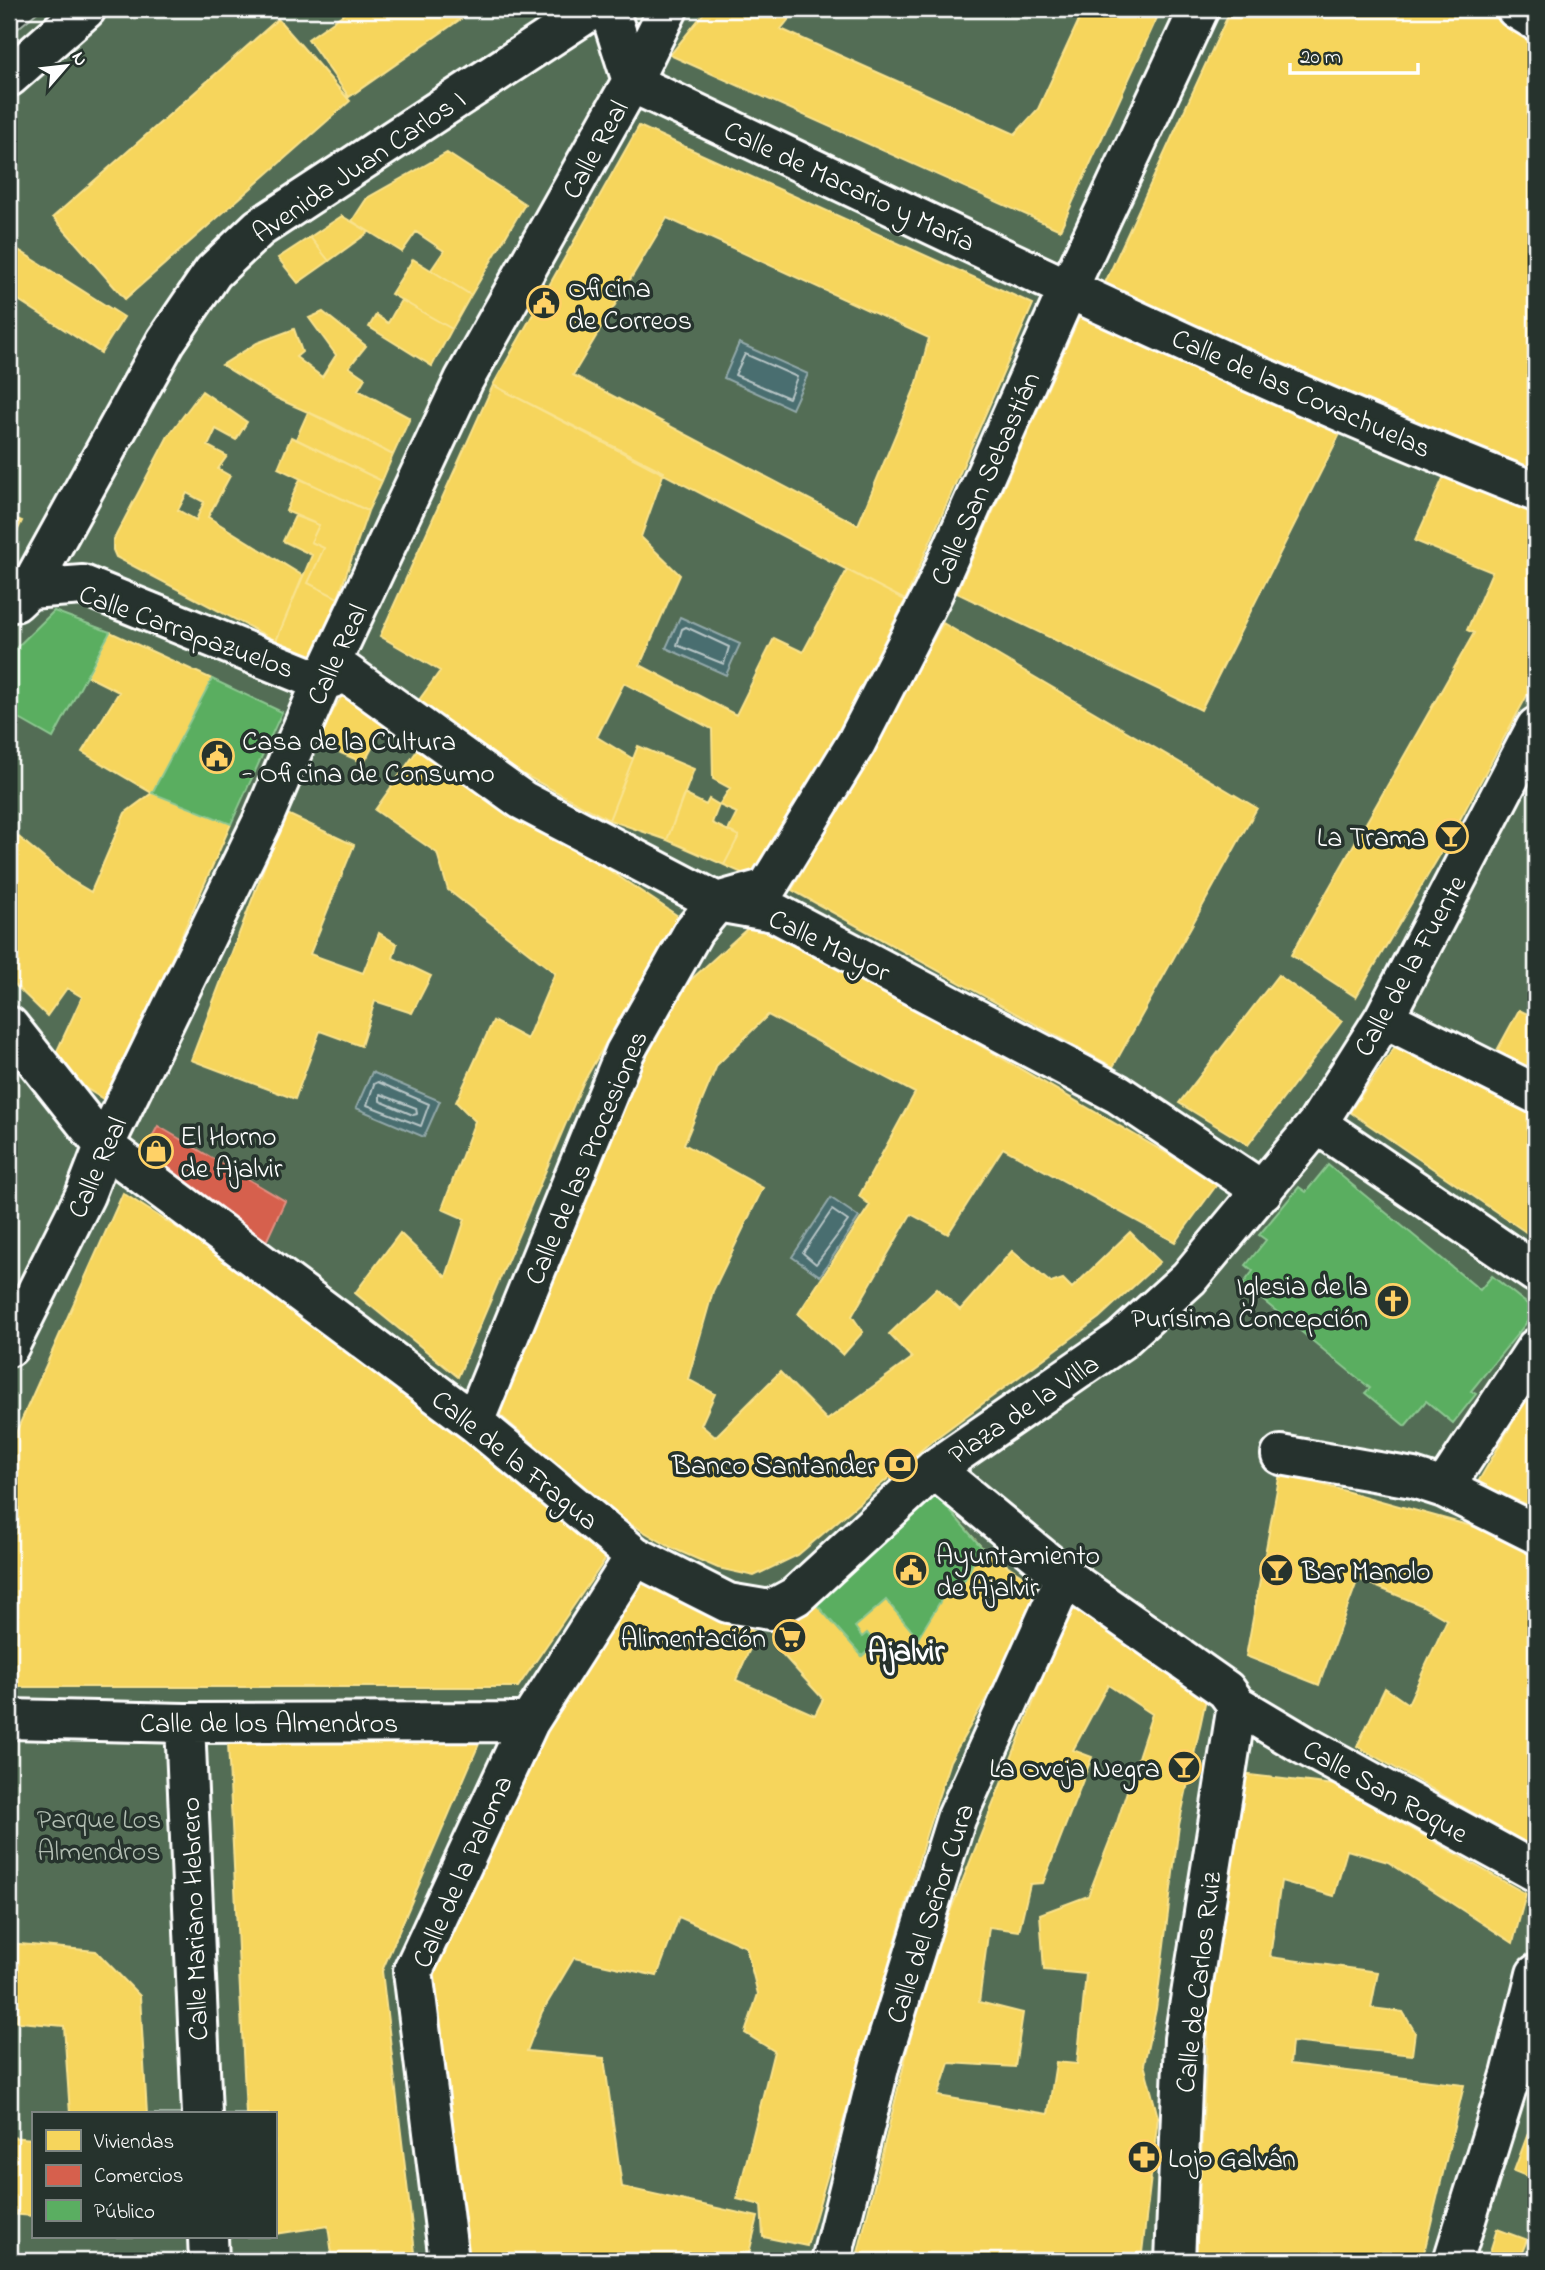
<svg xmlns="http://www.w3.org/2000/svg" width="1545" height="2270" font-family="'Indie Flower',sans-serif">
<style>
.green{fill:#526d54;stroke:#a8b6aa;stroke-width:2;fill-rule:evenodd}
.water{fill:#4a6e70;stroke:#92a8a9;stroke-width:2}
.homes{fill:#f6d55c;stroke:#f9e28d;stroke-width:2;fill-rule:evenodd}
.shops{fill:#d6604d;stroke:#e29082;stroke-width:2}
.public{fill:#5aae61;stroke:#8cc690;stroke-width:2}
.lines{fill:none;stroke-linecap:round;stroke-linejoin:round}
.shore{stroke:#b7c5c6;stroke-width:2}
.street-casing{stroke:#fff;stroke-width:44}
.secondary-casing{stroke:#fff;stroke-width:44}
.street{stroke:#26332d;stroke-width:38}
.secondary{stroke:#26332d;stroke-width:38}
.labels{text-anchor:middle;stroke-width:7;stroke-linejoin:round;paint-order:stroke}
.street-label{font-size:28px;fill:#fff;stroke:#26332d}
.poi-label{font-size:28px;fill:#fff;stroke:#26332d;text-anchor:start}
.park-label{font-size:28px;fill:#b1bdb2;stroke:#26332d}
.quarter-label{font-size:32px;font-weight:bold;fill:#fff;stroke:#26332d}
</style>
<rect width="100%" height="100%" fill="#26332d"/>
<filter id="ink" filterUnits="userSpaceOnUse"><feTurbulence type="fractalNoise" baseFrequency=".0143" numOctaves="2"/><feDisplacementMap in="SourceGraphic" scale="14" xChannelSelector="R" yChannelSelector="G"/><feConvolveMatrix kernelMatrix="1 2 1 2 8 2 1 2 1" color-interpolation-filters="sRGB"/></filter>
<g filter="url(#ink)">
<path class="green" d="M41,9H1536V2261H9V36ZM33,2114H275V2237H33Z"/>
<path class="water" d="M739,343L808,374L792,409L724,378Z
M680,617L740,644L726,675L666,648Z
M372,1072L440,1101L424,1137L356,1108Z
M831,1198L859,1217L820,1276L792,1257Z"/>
<path class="homes" d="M351,9H475L349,97L308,39Z
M707,9H797L781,29L1015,134L1038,109L1084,9H1161L1060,230L670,55Z
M1231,9H1491L1536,37V474L1478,451L1104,285Z
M278,19L350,101L125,299L53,217Z
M639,126L1033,304L905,600L493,385ZM667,218L929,338L917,383L858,525L573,375Z
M447,153L525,204L471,295L431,270L444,251L416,232L402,252L352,221L367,198Z
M342,216L369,232L329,261L310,237Z
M310,237L329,261L298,283L278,258Z
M9,244L124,317L101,353L9,294Z
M413,259L471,295L452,329L391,294Z
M401,300L452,329L432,366L369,327L376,315L388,323Z
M1083,309L1342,430L1201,710L957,593Z
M323,312L366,346L349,367L365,378L358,390L410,418L393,455L335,424L274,397L222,365L257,343L294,329L302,352L296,357L322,377L336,355L309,318Z
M493,385L664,472L641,537L680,575L640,665L736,715L774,638L803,652L847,570L905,600L833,742L751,877L724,865L739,836L728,831L737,813L719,805L730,788L713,779L712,729L624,683L597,737L633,759L609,820L519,772L419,700L440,671L380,636Z
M202,391L247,422L236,440L216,429L208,446L227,456L218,469L230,476L208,517L303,576L276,641L116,557L113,550V541L168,436ZM187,493L204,502L196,520L178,510Z
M308,412L393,455L382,481L296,439Z
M291,437L382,481L368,511L278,468Z
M1445,474L1536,507V679L1451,836L1356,997L1291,955L1474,633L1467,630L1492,572L1415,541Z
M300,479L368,511L338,598L308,583L324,548L311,542L319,525L286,511Z
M9,516L22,521L9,548Z
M295,516L319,525L311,542L324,548L308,583L338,598L312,658L276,641L312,555L283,541Z
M943,623L1257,808L1113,1067L792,890Z
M110,632L212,679L152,793L82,752L119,692L87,676Z
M343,694L387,720L364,763L315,742Z
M421,745L678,916L583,1083L458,1377L355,1293L400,1233L446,1277L465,1219L442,1209L475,1121L456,1102L493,1021L527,1039L555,973L448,890L437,853L375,810Z
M638,746L694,769L667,840L609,820Z
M152,793L231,824L108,1102L50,1066L82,997L67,988L47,1016L9,979V829L69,879L91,892L125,813Z
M684,794L706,805L709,799L719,805L712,823L739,836L724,865L667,840Z
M285,813L354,845L310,954L363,973L379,933L397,944L393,958L431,976L412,1013L375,1001L361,1046L320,1031L295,1099L191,1060Z
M759,918L1218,1183L1175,1242L1003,1148L948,1234L911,1214L852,1316L863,1332L843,1355L798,1314L870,1205L859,1196L915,1093L768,1015L717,1065L684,1144L763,1188L713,1291L688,1379L715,1394L701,1425L715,1437L780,1372L827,1420L912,1358L889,1334L937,1288L960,1310L1012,1251L1051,1283L1063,1279L1072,1288L1130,1232L1160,1262L1099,1318L932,1441L798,1555L754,1576L718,1568L672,1548L624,1520L499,1414L594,1154L675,994Z
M1278,975L1342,1021L1248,1145L1179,1103Z
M1519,1010L1536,1018V1074L1495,1054Z
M1403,1035L1536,1104V1239L1350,1112Z
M123,1193L296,1305L609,1554L518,1687H9V1448Z
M1536,1383V1509L1478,1482Z
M1280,1473L1500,1534L1536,1554L1535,1848L1357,1746L1385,1688L1408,1704L1447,1620L1421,1605L1358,1579L1319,1685L1246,1656Z
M936,1495L984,1550L1047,1592L950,1761L926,1835L807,2246L763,2237L761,2205L737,2199L774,2051L745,2033L758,1994L746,1947L679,1917L657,1976L574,1958L542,2012L527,2051L604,2058L622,2187L758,2217L747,2261H456L422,1996L436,1944L468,1900L511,1797L539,1741L633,1582L649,1578L757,1633L736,1680L815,1715L823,1699L772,1643Z
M1073,1603L1207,1694L1179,1825L1156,2009L1144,2064L1158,2117L1141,2261H856L927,1970ZM1108,1685L1152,1714L1117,1822L1088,1896L1040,1914L1044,1970L1086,1974L1077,2064L1056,2062L1048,2114L938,2096L949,2063L1015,2067L1023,2013L979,2002L989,1927L1019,1931L1030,1884L1043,1883L1092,1757L1073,1750Z
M481,1739L382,1971L416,2261H333L328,2226L275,2234V2114H246L228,1743Z
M1241,1774L1334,1785L1526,1894L1513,1943L1388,1862L1347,1850L1334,1896L1281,1881L1270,1957L1378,1972L1371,2008L1403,2012L1415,2032L1412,2055L1292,2042L1290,2064L1464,2085L1422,2261H1196L1210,1984Z
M9,1943L96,1951L140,1996L147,2114H70L64,2026L9,2021Z
M1536,2112V2180L1514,2171Z
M9,2137L33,2139V2216L9,2214Z
M1497,2229L1527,2240L1521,2255L1536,2261H1487Z"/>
<path class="shops" d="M158,1126L285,1201L265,1244L152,1163L147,1146Z"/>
<path class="public" d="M54,611L110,632L53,738L9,713V655Z
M212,679L282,712L231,824L152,793Z
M1328,1165L1480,1290L1492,1276L1536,1311L1471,1391L1476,1394L1453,1423L1426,1401L1405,1426L1365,1393L1370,1388L1243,1284L1253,1271L1246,1265L1266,1240L1259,1235L1299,1187L1306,1192Z
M936,1495L984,1550L975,1559L964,1581L952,1590L949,1587L918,1638L886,1600L855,1627L862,1637L867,1633L876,1644L862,1656L816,1604Z"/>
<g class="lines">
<path class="shore" d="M745,354L797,377L789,398L735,375Z
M686,627L729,647L724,664L677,645L682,629Z
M378,1082L429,1104L421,1126L367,1105L374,1084Z
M380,1094L416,1108L417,1114L413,1115L380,1101Z
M832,1210L848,1221L816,1264L803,1253Z"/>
<g class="street-casing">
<path id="street" d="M609,9L632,81L649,91C942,228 1234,374 1536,492
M1516,9L1536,21
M9,585L29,589L83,585L322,682L346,673L522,800L717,902L774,912L1118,1094L1263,1191
M15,602L29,589L166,341L213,272L259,228L593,9
M1384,1018L1536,1094
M9,1026L104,1146L474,1422L635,1556L728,1603L770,1610L796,1596L934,1469L1121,1340L1189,1278L1317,1124L1384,1018L1536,727
M1317,1124L1536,1273
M9,1347L85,1195L104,1146L261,824L322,682L464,380L632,81L668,9
M1536,1348L1444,1488L1536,1534
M474,1422L625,1052L694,930L717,902L767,888L856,743L933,593L1069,287L1199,9
M1281,1455L1413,1478L1444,1488
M934,1469L1065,1577L1226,1690L1237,1705L1304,1745L1536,1872
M9,1719L185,1723L529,1722
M185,1723L202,2114
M208,2237L209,2261
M449,2261L413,1971L529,1722L635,1556
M831,2261L880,2064L956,1819L1065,1577
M1175,2261L1184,2039L1237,1705
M1453,2261L1511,2075L1536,1974"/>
</g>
<g class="secondary-casing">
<path id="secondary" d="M9,77L86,9"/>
</g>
<use href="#street" class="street"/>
<use href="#secondary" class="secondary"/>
</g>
</g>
<defs>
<g id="civic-ring" transform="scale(1.75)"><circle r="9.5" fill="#26332d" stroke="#ffd166" stroke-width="1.5"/><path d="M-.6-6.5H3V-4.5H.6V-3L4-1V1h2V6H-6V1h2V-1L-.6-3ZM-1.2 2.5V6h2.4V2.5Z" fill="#ffd166"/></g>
<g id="bar-ring" transform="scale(1.75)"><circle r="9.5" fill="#26332d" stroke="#ffd166" stroke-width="1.5"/><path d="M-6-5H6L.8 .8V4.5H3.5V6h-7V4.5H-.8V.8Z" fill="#ffd166"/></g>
<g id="shop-ring" transform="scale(1.75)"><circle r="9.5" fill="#26332d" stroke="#ffd166" stroke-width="1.5"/><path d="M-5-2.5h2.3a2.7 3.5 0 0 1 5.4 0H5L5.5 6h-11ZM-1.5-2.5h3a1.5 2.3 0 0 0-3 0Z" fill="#ffd166"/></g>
<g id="church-ring" transform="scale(1.75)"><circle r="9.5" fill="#26332d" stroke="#ffd166" stroke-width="1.5"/><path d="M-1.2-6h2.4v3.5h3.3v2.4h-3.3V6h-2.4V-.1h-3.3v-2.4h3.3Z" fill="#ffd166"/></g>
<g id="bank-ring" transform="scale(1.75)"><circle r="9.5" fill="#26332d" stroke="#ffd166" stroke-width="1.5"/><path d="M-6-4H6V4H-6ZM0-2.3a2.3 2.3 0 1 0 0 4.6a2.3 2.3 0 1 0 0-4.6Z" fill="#ffd166"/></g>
<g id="supermarket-ring" transform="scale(1.75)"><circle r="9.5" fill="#26332d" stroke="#ffd166" stroke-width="1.5"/><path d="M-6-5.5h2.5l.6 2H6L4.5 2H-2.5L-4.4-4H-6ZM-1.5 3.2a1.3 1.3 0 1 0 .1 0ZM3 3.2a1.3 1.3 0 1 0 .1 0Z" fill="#ffd166"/></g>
<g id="pharmacy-ring" transform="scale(1.75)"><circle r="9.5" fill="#26332d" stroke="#ffd166" stroke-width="1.5"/><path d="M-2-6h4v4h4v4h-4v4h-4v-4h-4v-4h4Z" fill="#ffd166"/></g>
</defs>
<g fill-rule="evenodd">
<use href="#civic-ring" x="544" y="303"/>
<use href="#civic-ring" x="217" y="756"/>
<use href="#bar-ring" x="1451" y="836"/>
<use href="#shop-ring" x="156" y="1151"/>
<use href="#church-ring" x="1393" y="1301"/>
<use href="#bank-ring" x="900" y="1464"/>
<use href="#civic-ring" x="911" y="1570"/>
<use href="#bar-ring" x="1277" y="1570"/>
<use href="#supermarket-ring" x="790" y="1637"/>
<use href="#bar-ring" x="1184" y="1767"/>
<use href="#pharmacy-ring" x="1144" y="2157"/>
</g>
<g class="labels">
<g class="street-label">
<text transform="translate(594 149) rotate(-61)" y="10">Calle Real</text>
<text transform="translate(358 165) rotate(-34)" y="10">Avenida Juan Carlos I</text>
<text transform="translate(850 185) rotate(25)" y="10">Calle de Macario y María</text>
<text transform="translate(1302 392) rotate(24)" y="10">Calle de las Covachuelas</text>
<text transform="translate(984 478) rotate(-66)" y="10">Calle San Sebastián</text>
<text transform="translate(187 630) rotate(20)" y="10">Calle Carrapazuelos</text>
<text transform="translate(336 654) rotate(-65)" y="10">Calle Real</text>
<text transform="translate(830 944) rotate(26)" y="10">Calle Mayor</text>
<text transform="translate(1409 965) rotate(-61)" y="10">Calle de la Fuente</text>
<text transform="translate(585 1157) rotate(-67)" y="10">Calle de las Procesiones</text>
<text transform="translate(96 1167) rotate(-66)" y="10">Calle Real</text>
<text transform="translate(1023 1408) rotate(-34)" y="10">Plaza de la Villa</text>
<text transform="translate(516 1459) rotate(39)" y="10">Calle de la Fragua</text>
<text x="269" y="1732">Calle de los Almendros</text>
<text transform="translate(1386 1790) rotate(29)" y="10">Calle San Roque</text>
<text transform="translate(461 1871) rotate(-66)" y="10">Calle de la Paloma</text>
<text transform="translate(929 1913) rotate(-72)" y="10">Calle del Señor Cura</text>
<text transform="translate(193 1919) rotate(-92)" y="10">Calle Mariano Hebrero</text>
<text transform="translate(1197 1982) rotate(-83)" y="10">Calle de Carlos Ruiz</text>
</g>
<g class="poi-label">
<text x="568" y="297">Oficina<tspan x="568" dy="32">de Correos</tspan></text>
<text x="242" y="750">Casa de la Cultura<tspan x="242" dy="32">- Oficina de Consumo</tspan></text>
<text x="1426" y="846" text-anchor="end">La Trama</text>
<text x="180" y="1145">El Horno<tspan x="180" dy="32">de Ajalvir</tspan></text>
<text x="1368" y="1295" text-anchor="end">Iglesia de la<tspan x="1368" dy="32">Purísima Concepción</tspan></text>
<text x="876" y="1474" text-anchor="end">Banco Santander</text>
<text x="936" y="1564">Ayuntamiento<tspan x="936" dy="32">de Ajalvir</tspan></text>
<text x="1302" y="1580">Bar Manolo</text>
<text x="766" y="1647" text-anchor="end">Alimentación</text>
<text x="1160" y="1777" text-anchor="end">La Oveja Negra</text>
<text x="1168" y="2167">Lojo Galván</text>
</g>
<g class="park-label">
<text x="99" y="1828">Parque Los<tspan x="99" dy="32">Almendros</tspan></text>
</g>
<g class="quarter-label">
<text x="906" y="1661">Ajalvir</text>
</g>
</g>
<rect width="1545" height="2270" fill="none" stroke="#26332d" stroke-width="35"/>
<rect x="18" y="18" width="1510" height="2235" fill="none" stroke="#fff" stroke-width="2.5" filter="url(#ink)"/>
<rect x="32" y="2112" width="245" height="126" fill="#26332d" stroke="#7d8581" stroke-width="2"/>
<rect x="46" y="2130" width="35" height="21" fill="#f6d55c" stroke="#7d8581" stroke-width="2"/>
<text x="94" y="2148" font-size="21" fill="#ffffff">Viviendas</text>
<rect x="46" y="2165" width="35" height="21" fill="#d6604d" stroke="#7d8581" stroke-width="2"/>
<text x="94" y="2182" font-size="21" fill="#ffffff">Comercios</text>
<rect x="46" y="2200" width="35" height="21" fill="#5aae61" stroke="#7d8581" stroke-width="2"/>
<text x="94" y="2218" font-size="21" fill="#ffffff">Público</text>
<g transform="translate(66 66) rotate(62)" stroke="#26332d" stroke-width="5" paint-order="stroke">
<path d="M0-5L12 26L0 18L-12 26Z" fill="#ffffff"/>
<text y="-10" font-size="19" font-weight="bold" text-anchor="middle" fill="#ffffff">N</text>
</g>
<path d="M1290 63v10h128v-10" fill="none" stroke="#ffffff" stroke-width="3.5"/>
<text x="1300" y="63" font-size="21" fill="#ffffff" stroke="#26332d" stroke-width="5" paint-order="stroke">20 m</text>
</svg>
